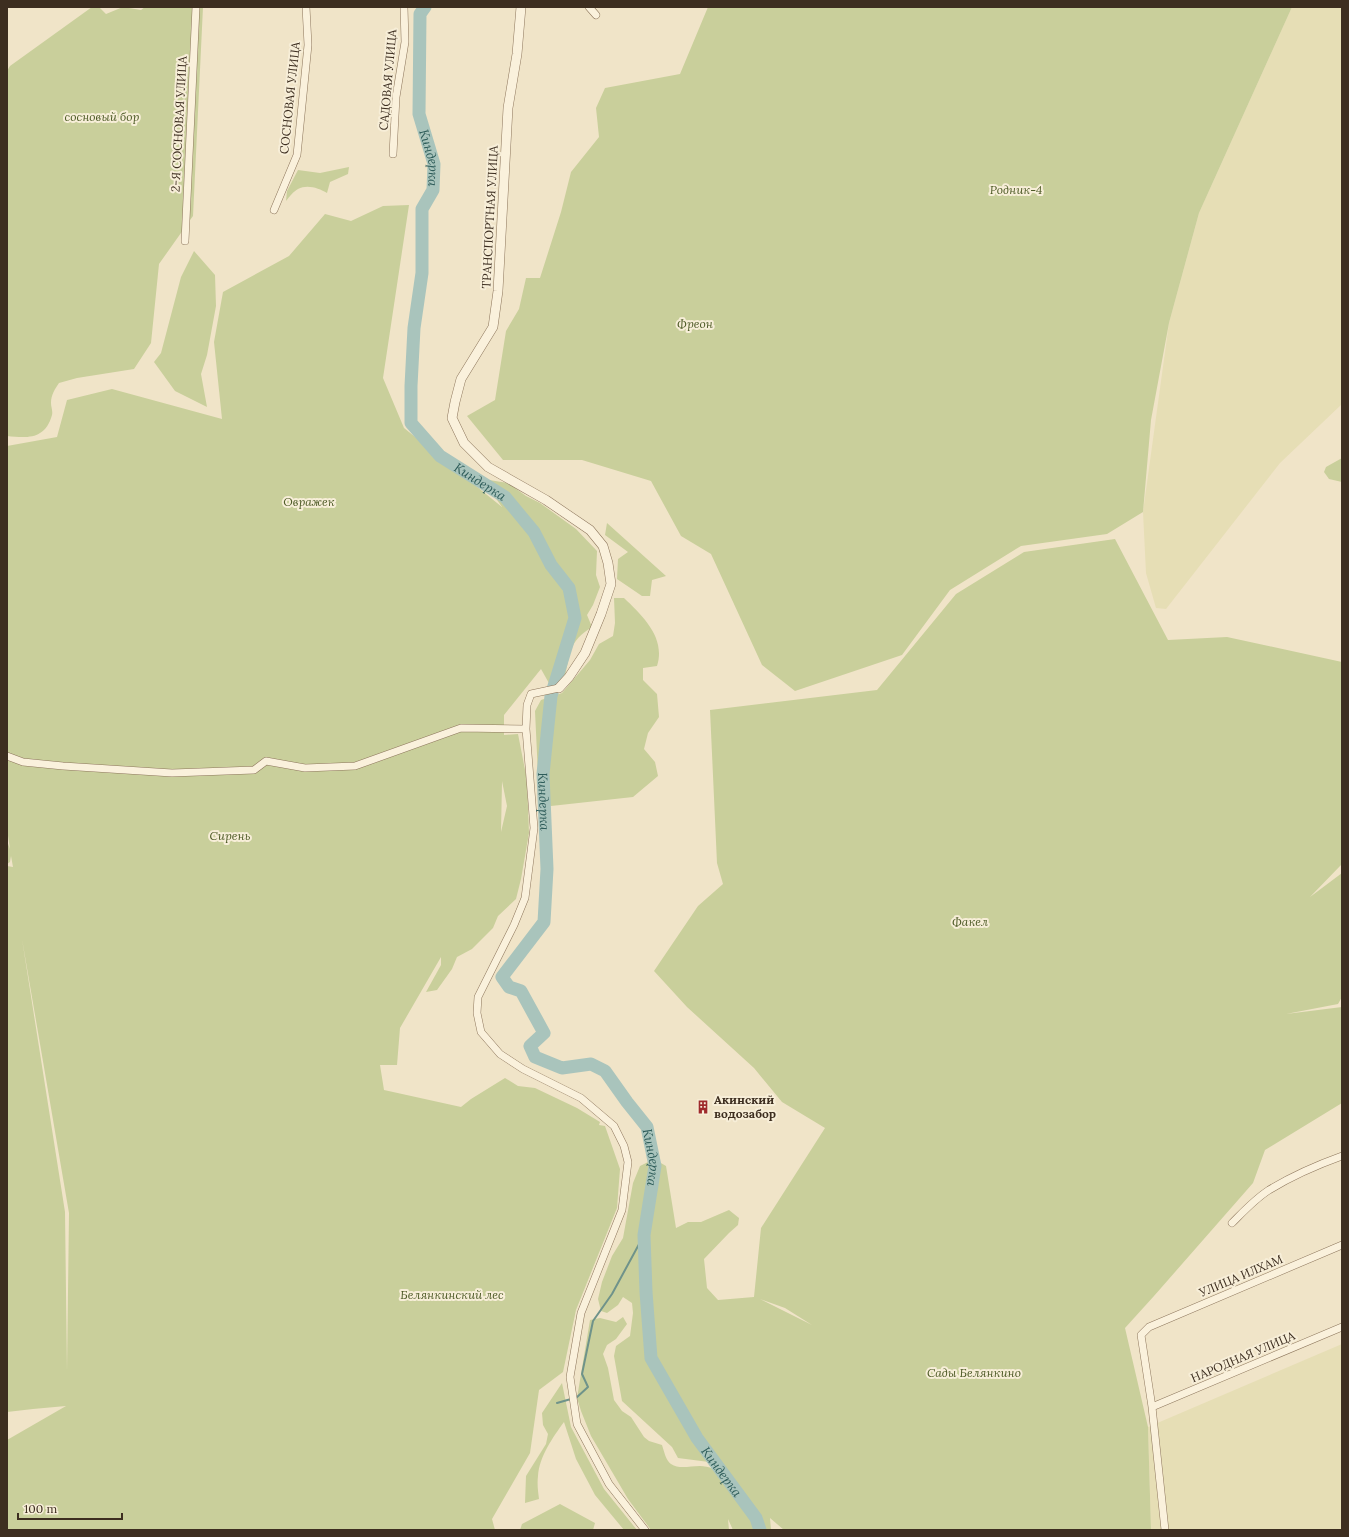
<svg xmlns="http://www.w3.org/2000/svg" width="1349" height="1537" font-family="Lora,serif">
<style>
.farmland{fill:#e6deb5}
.green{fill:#c9cf9b;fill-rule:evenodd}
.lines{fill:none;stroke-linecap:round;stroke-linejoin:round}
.stream{stroke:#6f938a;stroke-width:2}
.river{stroke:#a9c4bc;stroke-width:13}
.minor-casing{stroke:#8d765c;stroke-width:8}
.tertiary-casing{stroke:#8d765c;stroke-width:10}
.minor{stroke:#faf1dc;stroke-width:7}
.tertiary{stroke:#faf1dc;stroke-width:9}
.labels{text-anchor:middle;stroke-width:4;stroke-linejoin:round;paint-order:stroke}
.street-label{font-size:12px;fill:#3d2e20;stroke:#f7eed8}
.park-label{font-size:12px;font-style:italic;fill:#4d5a26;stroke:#f7eed8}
.poi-label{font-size:12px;font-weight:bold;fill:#3d2e20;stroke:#f7eed8;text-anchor:start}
.water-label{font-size:13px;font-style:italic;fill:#2f5d5a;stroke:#f7eed8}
</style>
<rect width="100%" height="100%" fill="#f0e4c8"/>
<path class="farmland" d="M1292,7H1342V404L1280,463L1166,609L1156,608L1146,573L1143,512L1169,323L1199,213Z
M1342,1344V1530H1151L1148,1427Z"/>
<path class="green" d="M92,7H99L106,14L123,7L141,10L145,7H203L193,216L159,264L151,343L134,369L77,378L59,383C55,389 51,395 51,403C51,407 53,411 52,415C45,440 27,438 7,436V71L10,66Z
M708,7H1292L1199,213L1169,323L1151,420L1143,512L1107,534L1021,546L950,590L902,655L795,691L762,665L711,554L681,536L651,481L582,460H503L467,416L495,400L506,331L519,309L526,278H540L561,212L571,172L599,137L596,108L605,88L680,74Z
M349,167L348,174L330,182L327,193C319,188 307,184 298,189C294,191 289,197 286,201L287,191L298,170L320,173Z
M409,205L383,378L404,428L502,507L495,497L489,480L508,483L526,496L540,503L576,529L597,551L596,575L600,587L593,605L587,615L592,627C569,642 571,650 565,676L550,685L541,669L504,715V735L518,734L527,780L529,833L521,879L516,899L498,916L493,928L472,949L457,957L452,969L437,990L426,992L441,965V957L400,1028L397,1065H380L384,1090L461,1107L471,1099L505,1078L518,1086L535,1088L577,1108L600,1122L599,1125L605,1126L620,1169L617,1208L576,1310L563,1372L539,1390L530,1453L492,1519L495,1530H7V1440L66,1406L33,1409L7,1412V866L13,867L11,856L10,862L7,864V841L10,849L7,829V446L57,437L67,400L112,389L222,419L214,342L223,292L289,256L325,214L351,221L383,206ZM502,781L507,806L501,832L502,782ZM22,939L69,1213L67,1371L65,1212Z
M194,251L215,275L216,306L207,355L201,374L207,407L175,391L154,362L161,353L181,277Z
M1342,458V482L1329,479L1324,472L1326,467Z
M607,523L666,576L652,580L650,596H642L617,579L618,559L628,552L605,535Z
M1115,539L1168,640L1227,637L1342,662V864L1310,897L1342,873V997L1338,1004L1286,1014L1342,1007V1103L1265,1150L1253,1183L1154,1296L1125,1328L1148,1427L1151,1530H784L770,1518L771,1530H733L728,1519L729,1530H651L628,1499L591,1436L581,1411L577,1398L590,1320L600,1318L616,1322L623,1317L627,1324L616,1339L607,1345L603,1354L608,1368L614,1400L622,1411L631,1417L644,1437L649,1441L662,1445C664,1451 666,1461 671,1464C683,1472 699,1461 713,1469L709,1462L678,1458L672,1447L622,1401L614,1356L616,1346L630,1336L633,1313L632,1303L623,1297L618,1305L607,1313L601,1311L598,1299L602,1282L612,1256L623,1238L633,1183L640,1166L654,1159L666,1166L676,1228L688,1222H701L729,1210L739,1218L738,1225L729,1233L704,1259L707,1288L718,1300L754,1297L761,1228L825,1128L782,1102L754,1068L687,1007L654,971L698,906L723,884L717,863L710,710L877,690L956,594L1024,552ZM760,1299L785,1308L812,1325Z
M614,598H624C643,616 666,638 657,666L643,668V680L657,694L659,717L648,733L644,749L655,762L658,776L633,797L551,806L539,796L535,711L541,700L562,693L590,660L599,644L613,636L615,623Z
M562,1383L571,1427L604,1489L637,1530H624L595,1495L576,1459L564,1422C553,1437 539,1457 538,1476C537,1484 538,1491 539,1499L525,1503L526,1476L546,1444L548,1434L543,1425L542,1413Z
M560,1504L595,1523L593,1530H520L522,1524Z"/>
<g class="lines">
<path class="stream" d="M576,1398L588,1387L582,1374L593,1321L612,1294L644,1235
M557,1403L571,1399"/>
<path class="river" id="s1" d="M425,7L420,14L419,114L434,164L433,190L422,209V273L414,328L411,386V423L440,456L505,497L534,532L551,565L569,588L575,618L551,696L543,774L547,869L544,922L502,977L509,987L521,991L544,1033L530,1046L535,1057L562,1068L591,1064L605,1071L627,1102L647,1127L655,1166L644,1235L646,1292L651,1358L697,1438L756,1518L760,1530"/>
<g class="minor-casing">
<path id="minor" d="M589,7L596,15
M393,154L396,97L405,42L404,7
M274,210L297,155L308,45L306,7
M185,241L196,7
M559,688L531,694L527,705L526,729L534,828L525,898L514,925L478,997L477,1013L481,1032L500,1054L523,1069L581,1098L614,1126L624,1146L628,1162L622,1210L581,1313L570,1377L577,1424L609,1484L645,1530
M7,756L23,762L63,766L172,773L254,770L266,761L305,768L355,766L461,728L526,729
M1232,1223C1244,1211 1255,1199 1269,1190C1292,1176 1317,1165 1342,1156
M1152,1407L1342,1327
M1165,1530L1152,1407L1141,1335L1149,1327L1342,1245"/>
</g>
<g class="tertiary-casing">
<path id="tertiary" d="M521,7L517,54L508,108L498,291L493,327L461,379L455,402L452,418L464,443L488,467L546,500L590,530L603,546L608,563L611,584L601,614L585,653L569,677L559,688"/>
</g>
<use href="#minor" class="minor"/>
<use href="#tertiary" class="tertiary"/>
</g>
<defs>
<g id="building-bare" transform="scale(1.08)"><path d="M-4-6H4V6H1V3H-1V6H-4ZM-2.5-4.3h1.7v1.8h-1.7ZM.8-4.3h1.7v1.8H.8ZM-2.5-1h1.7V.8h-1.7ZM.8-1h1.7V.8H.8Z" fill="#9e2a2b" stroke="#f7eed8" stroke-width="2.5" paint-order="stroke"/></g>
</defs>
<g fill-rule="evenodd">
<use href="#building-bare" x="703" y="1107"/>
</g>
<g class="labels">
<g class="street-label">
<text transform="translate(388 80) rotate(-85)" y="4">САДОВАЯ УЛИЦА</text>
<text transform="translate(290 98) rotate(-84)" y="4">СОСНОВАЯ УЛИЦА</text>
<text transform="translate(179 124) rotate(-87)" y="4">2-Я СОСНОВАЯ УЛИЦА</text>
<text transform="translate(490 217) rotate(-87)" y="4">ТРАНСПОРТНАЯ УЛИЦА</text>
<text transform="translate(1241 1276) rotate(-23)" y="4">УЛИЦА ИЛХАМ</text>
<text transform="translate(1243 1357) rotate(-23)" y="4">НАРОДНАЯ УЛИЦА</text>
</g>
<g class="park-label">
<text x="102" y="121">сосновый бор</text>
<text x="1016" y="194">Родник-4</text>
<text x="695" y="328">Фреон</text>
<text x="309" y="506">Овражек</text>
<text x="230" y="840">Сирень</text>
<text x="970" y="926">Факел</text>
<text x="452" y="1299">Белянкинский лес</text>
<text x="974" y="1377">Сады Белянкино</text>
</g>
<g class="poi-label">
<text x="714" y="1104">Акинский<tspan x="714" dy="14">водозабор</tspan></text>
</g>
<g class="water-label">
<text dy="5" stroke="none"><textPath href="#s1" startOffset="154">Киндерка</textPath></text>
<text dy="5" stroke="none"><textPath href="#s1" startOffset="515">Киндерка</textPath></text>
<text dy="5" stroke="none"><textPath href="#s1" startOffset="874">Киндерка</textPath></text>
<text dy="5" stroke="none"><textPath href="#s1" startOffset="1343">Киндерка</textPath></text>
<text dy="5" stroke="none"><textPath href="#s1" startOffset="1679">Киндерка</textPath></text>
</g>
</g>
<rect width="1349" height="1537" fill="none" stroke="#3d2e20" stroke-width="16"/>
<path d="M18 1513v6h104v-6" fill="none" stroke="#3d2e20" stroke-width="2"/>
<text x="24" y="1513" font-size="12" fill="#3d2e20" stroke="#f7eed8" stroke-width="3" paint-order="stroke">100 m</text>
</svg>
